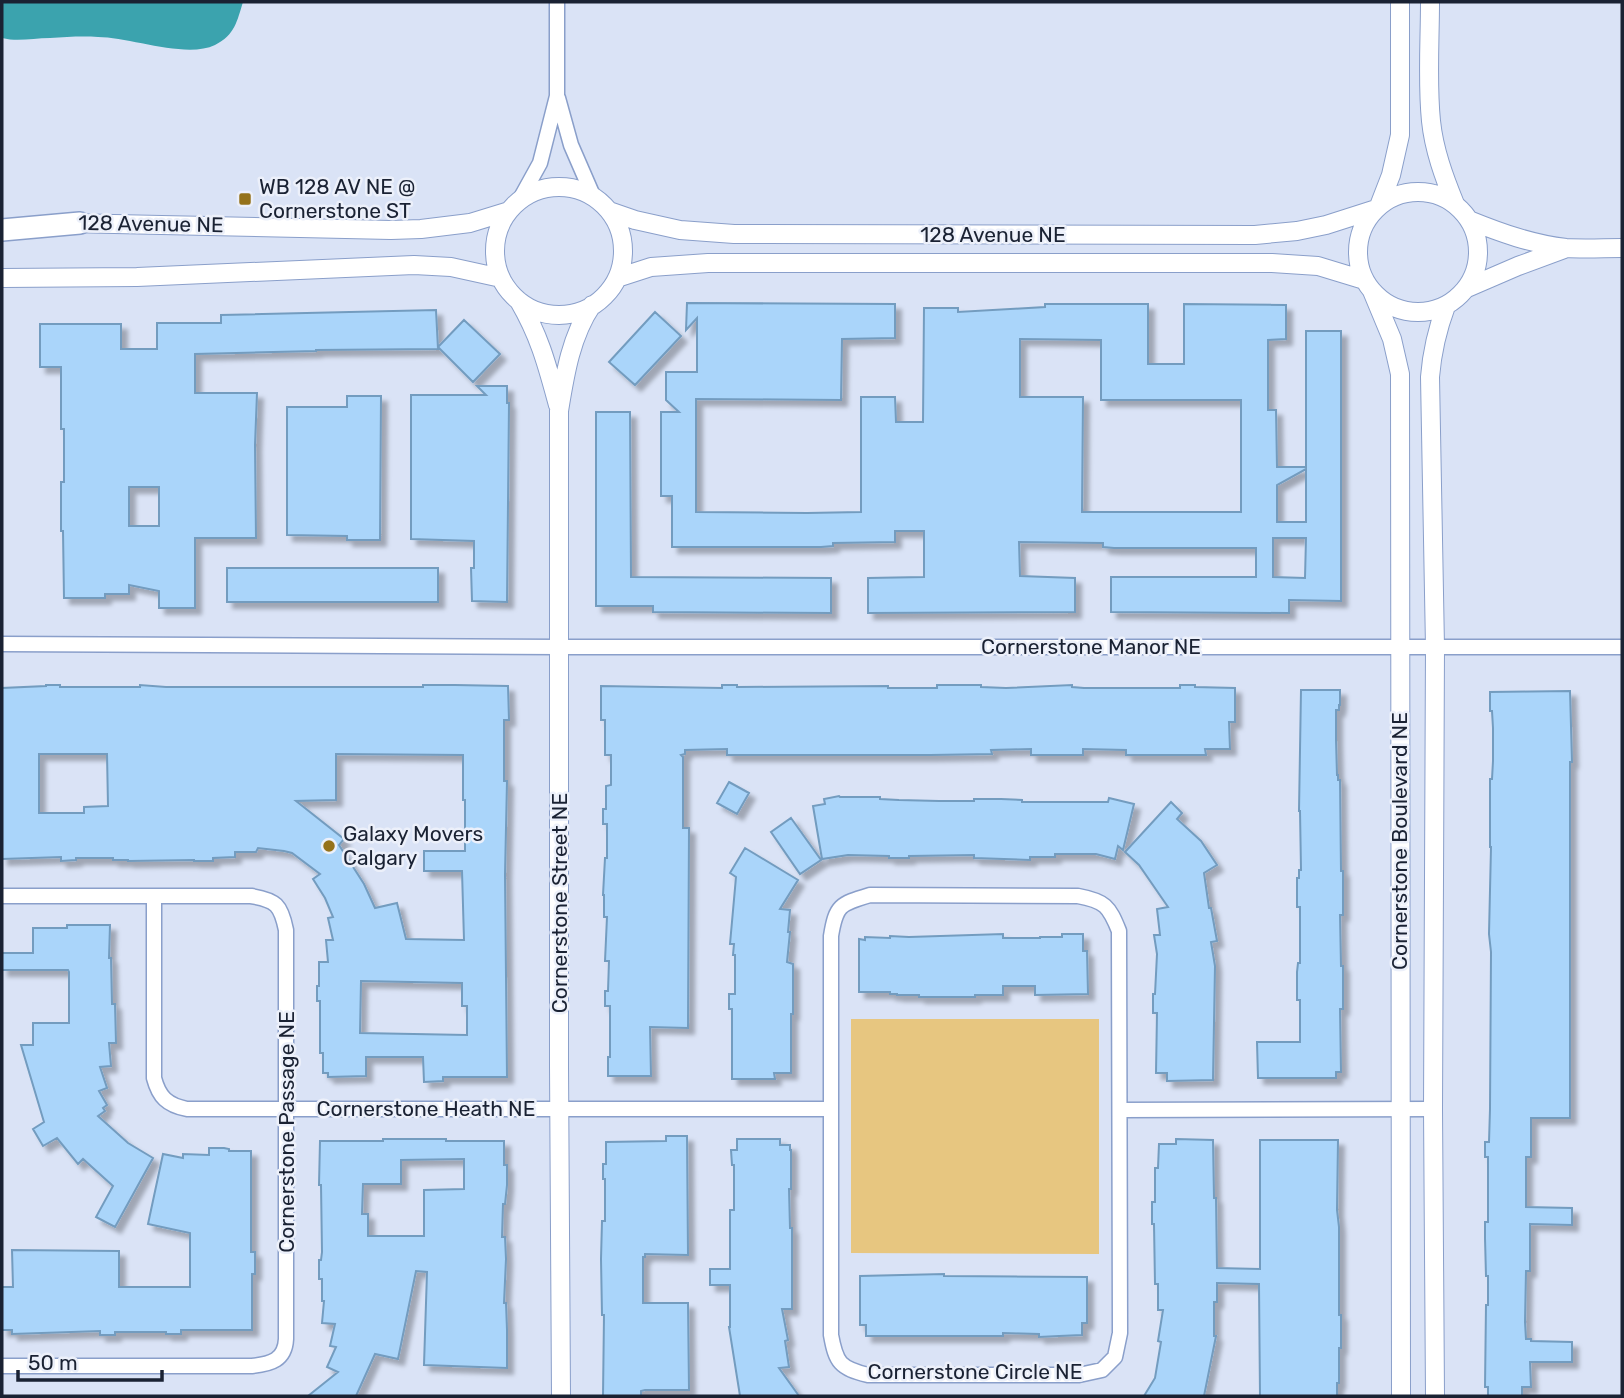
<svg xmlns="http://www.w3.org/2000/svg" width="1624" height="1398" font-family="Rubik,sans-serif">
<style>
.green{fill:#e7c680}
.water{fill:#3ba3ae}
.building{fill:#aad5fa;stroke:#739cbf;stroke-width:2;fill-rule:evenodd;filter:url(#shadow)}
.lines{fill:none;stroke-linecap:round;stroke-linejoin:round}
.minor-casing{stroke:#8a9fca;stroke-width:17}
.tertiary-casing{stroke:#8a9fca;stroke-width:20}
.secondary-casing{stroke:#8a9fca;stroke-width:24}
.minor{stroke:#fff;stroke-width:14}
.tertiary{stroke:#fff;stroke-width:18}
.secondary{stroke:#fff;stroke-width:21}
.poi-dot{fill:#95721a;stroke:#ecf0fa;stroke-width:2.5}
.labels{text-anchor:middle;stroke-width:5;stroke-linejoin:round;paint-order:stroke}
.poi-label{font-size:21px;fill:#1a2233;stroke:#ecf0fa;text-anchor:start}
.street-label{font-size:21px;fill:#1a2233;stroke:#ecf0fa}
</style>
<defs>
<filter id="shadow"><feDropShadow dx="6" dy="6" stdDeviation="2" flood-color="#0004"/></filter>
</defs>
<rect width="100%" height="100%" fill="#dae3f6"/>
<path class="green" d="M851,1019H1099V1254L851,1253Z"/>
<path class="water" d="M2,2H243C237,21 235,35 215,45C186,59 130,37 98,37C82,36 66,37 50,38C33,38 18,42 2,38Z"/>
<path class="building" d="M687,303L895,304V338L842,339L841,400L696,399V512L807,513L861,512V397H895L896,422H923L924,308H958V312L1045,307V304H1148V364H1184V304L1286,305V339L1268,340V410H1276L1277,467H1306V331H1341V601L1289,600V613L1111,612V577H1256V548H1114L1103,547V543L1019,542L1020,576L1075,578V612L868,613V578L924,577V531H895V542L833,543V546L821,547H672V496H661V412H679L666,400V372H697V318L686,330ZM1020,339L1101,340V400H1241V512H1082L1083,397H1020ZM1306,469V522H1277V485ZM1273,538H1306L1305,578L1273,577Z
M436,310L438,349L316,350V351L195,354V393H257L255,445L256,538H195V608H159V591L129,585V594H105V598H64L63,531H61V482H64V429H61V367H40V324H121V349H157V323H221V315ZM129,487H159V526H129Z
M655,312L681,336L635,385L609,362Z
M464,320L500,354L473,382L438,347Z
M477,386H507V403H509L507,602L472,601L471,568H474V541L411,539V395H486Z
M347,396H381L380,540H347V536L287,535V407H347Z
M596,412H630L631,577L831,578V613L653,612V606H596Z
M227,568H438V602H227Z
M46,685H60V687H140V685L166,687H423V685H455L508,686L509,720H504V781H507L505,875L507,1077H443V1081L424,1082L423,1057H366V1076L328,1077V1073H323V1053H320V1001H317V986H319V962H328L326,940H333L328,918L333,917L325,898L313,879L320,874L292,853L284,851L258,848L256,852H235V857L213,858V861H194V860L128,861V860H113V858H76V860L61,861V857L2,859V688L46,686ZM39,754H107L108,806L84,807V813H39ZM336,754L463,755V800H465V851H424V871H462L464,940L406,939L397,903L375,908L364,884L339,845L344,839L296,801L336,800ZM361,981L462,983V1006H467V1035L360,1033Z
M722,685H737V687L888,686V688H937V685H981V687L1006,688L1072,685V687L1084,688H1180V685H1195V687L1235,688V722H1229L1230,749H1205L1206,755H1126V750L1083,749V755H1031V749L991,750L992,754L930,755H727V749L685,750V754L681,755L683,757V828H689L688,1028L650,1027L651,1076H608V1057H610V1006H605V991H608L609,961H605L607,917H604V895H603L605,858H607V824H603V809H606V786L611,785V755H605V720H601V686L722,688Z
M1301,690H1340V705H1339V710H1336V740L1337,775H1338V780H1340L1341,871H1343V915H1340L1341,966H1343V1009H1340L1341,1072H1336V1078H1258L1257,1042H1300V1000H1297V972L1298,963H1300V907H1297V878H1299V870H1301L1300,811H1299Z
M1570,691L1572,762H1570V1118H1531V1157H1526V1207L1572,1208V1225L1530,1224V1271H1526L1525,1322L1526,1339H1531V1341L1572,1342V1362H1530L1531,1387H1522V1396H1488V1387H1485L1486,1305H1488V1276H1486L1485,1238V1222H1488V1157H1485V1142H1489L1490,1109L1491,952L1489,934L1491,847H1490V779H1492L1493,761V728L1492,711H1490V692Z
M729,782L749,793L737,814L717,803Z
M839,796L840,797H880V799L899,800L939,801H974V799H1001L1022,800V802H1108L1109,798L1134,804L1123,850L1118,846L1115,859L1096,854H1055V857H1030V860L974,858V855L909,856V858H889V856L848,855L822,859L813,806L825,804L824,799Z
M1171,802L1182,813L1177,819L1201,841L1217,865L1204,873L1209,908H1211L1217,941L1211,942L1215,966L1213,1080L1167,1081V1073H1156L1157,1013H1153V994H1155L1157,954L1154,935H1160L1157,909L1168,907L1139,865L1125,852Z
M791,818L821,860L800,874L771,832Z
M745,848L798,880L780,909L790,910L788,932H790L787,962L793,964V1014H791V1073H774L775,1079H732V1009H729V994H735V955H733L734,944H730L736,877L730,873Z
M67,925H110L109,958H111L112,1004H115L116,1043H109L111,1066L100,1067L107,1088L99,1091L107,1105L103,1108L105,1111L98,1116L128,1143L153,1158L115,1227L96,1217L113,1186L83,1159L78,1164L57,1138L43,1146L33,1129L44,1122L21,1045H33V1023H69V972L68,970H2V953H33V928H67Z
M1003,934V938H1040V937H1062V934H1083V951H1087L1088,994L1035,995V986H1003V995H975V997H919V995H897V994H890V992H859V939L865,940V937L890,938V936L909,937Z
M666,1136H687L688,1255L645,1254V1257H643V1303H688L689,1390H645L641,1391V1396H603L604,1315H602L601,1259L602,1221H605V1179H603V1164H606V1142L666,1141Z
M383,1139H446V1141H504V1165H507V1185L505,1204H503L502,1237H505L506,1259L504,1303H506L507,1330V1368L424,1365L427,1272L416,1271L398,1359L375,1354L356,1396H308L338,1372L327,1367L336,1347L330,1346L335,1324L322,1323L324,1301H322V1279H319V1260H321L322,1252L321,1185H319L320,1141H383ZM464,1159V1189L424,1190V1236H368V1214H362L363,1184H401V1160Z
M737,1139H780V1145H790V1150H791V1189H789L790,1228H792V1309H782L788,1340L785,1341L789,1367L779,1368L799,1396H740L729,1327H730V1285H710V1269H730V1210H734V1165H732L731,1150H737Z
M1176,1139L1213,1140L1214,1198H1216L1217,1268L1260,1269V1140H1338L1337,1210L1339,1227V1315H1341V1348H1339V1383H1337V1396H1260L1259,1284L1217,1283V1302H1214V1336H1216L1204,1396H1144L1155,1378L1161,1342L1158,1341L1163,1310H1158V1284H1155L1154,1224H1152V1202H1155V1168H1158L1159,1144H1176Z
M209,1148H224L229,1149V1151H251V1252H255V1274H252V1330H181V1334H166V1332H115V1335H100V1331L12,1334V1330H2V1287H13L12,1250L119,1251V1287H190V1233L148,1224L163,1154L183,1158V1154L209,1155Z
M944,1274V1276L1087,1277V1323H1082V1335L1059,1336L1039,1337V1334L1003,1333V1336H866V1325H860V1276Z"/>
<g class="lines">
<g class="minor-casing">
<path id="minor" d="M558,98L571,145L594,198
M519,201L540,163L557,96V2
M2,644L560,647H1622
M870,895L1078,896C1105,901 1109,906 1119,931L1120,1333L1115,1357L1102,1370L1079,1375H868C840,1368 836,1363 831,1335V936C836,905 840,904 870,895Z
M2,896H251C276,900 281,905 286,930V1339C285,1360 271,1364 252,1366H2
M154,896V1078C159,1097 167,1105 187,1109H830
M1120,1110L1433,1109"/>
</g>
<g class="tertiary-casing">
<path id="tertiary" d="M1430,2C1430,41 1427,82 1431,121C1434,150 1444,177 1455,204
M495 251a64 64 0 1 1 128 0a64 64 0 1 1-128 0Z
M1358 252a60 60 0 1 1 120 0a60 60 0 1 1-120 0Z
M1379,206L1391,175L1400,135V2
M609,211L635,220L680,230L734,234L1255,235L1297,231L1326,225L1376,209
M1469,220C1501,233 1532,244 1566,248C1585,249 1604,248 1622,248
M67,223L391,230L421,229L470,223L509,211
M2,278L137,277L414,265L451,267L501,278
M617,278L651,267L708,263H1272L1318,266L1364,280
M1467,288L1518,266L1564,249
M1372,291L1392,339L1400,374L1401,1396
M519,301C540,337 547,365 558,405
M561,1396L559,1066V411C565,374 571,336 592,305
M1435,1396L1433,1109L1435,647L1430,377C1432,352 1437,330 1446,306"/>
</g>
<g class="secondary-casing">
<path id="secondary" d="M2,230L80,223"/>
</g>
<use href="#minor" class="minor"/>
<use href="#tertiary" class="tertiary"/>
<use href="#secondary" class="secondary"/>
</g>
<g class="poi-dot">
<rect x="238" y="192" width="14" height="14" rx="3.5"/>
<circle cx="329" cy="846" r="7"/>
</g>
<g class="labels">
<g class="poi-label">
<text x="259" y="194">WB 128 AV NE @<tspan x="259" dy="24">Cornerstone ST</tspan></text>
<text x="343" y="841">Galaxy Movers<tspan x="343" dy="24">Calgary</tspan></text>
</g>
<g class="street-label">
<text transform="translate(151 224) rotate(1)" y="7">128 Avenue NE</text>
<text x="993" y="242">128 Avenue NE</text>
<text x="1091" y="654">Cornerstone Manor NE</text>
<text transform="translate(1400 841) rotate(-90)" y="7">Cornerstone Boulevard NE</text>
<text transform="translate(560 903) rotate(-90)" y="7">Cornerstone Street NE</text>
<text x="426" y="1116">Cornerstone Heath NE</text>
<text transform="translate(287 1132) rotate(-90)" y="7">Cornerstone Passage NE</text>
<text x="975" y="1379">Cornerstone Circle NE</text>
</g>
</g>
<rect width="1624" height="1398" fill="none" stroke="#1a2233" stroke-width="7"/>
<path d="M18 1370v10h144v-10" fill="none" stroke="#1a2233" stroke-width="3.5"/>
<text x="28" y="1370" font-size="21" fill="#1a2233" stroke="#ecf0fa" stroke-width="5" paint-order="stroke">50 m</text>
</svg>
